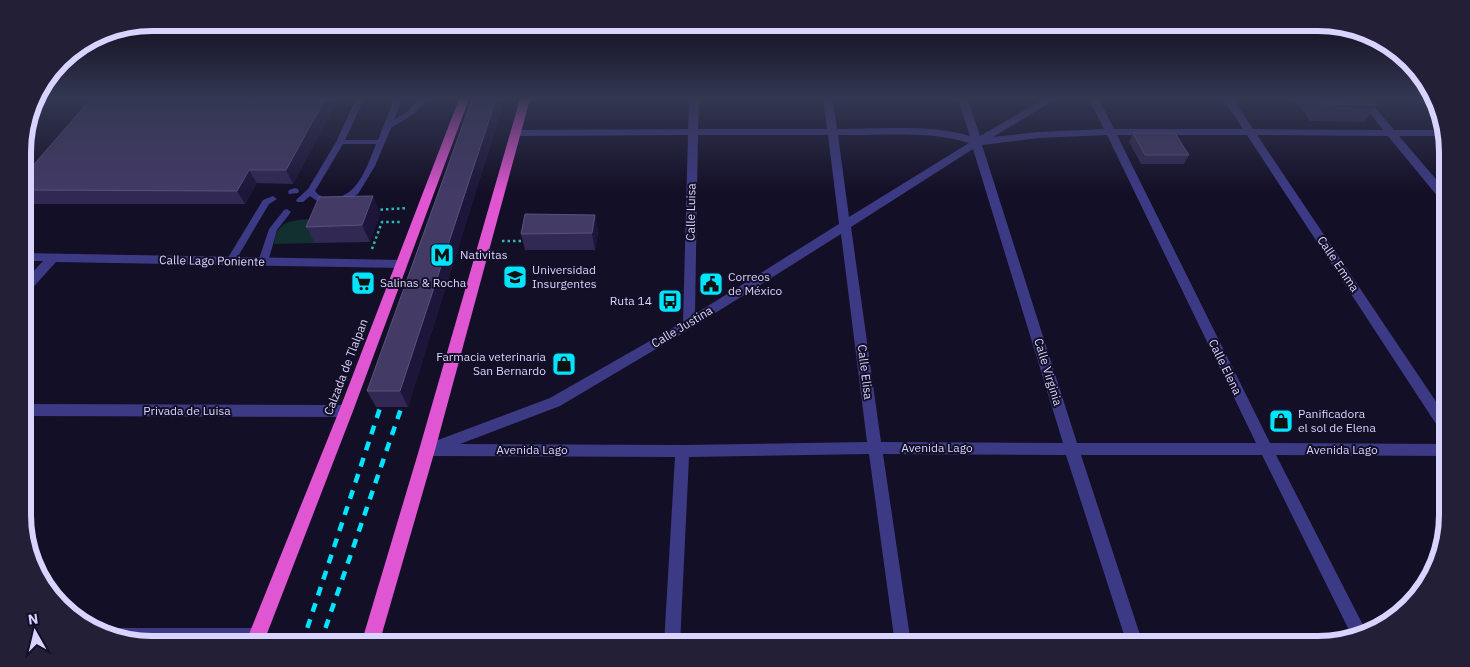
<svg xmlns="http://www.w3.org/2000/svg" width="1470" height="667" font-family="'IBM Plex Sans',sans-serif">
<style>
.green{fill:#12302f}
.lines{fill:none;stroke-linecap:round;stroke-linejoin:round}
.path{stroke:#2fb8b0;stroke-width:2.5;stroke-dasharray:2.5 3;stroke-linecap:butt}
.service{fill:#3d3a85;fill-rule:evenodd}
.minor{fill:#3d3a85;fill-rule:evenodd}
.trunk{fill:#e055d1;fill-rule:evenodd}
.rail{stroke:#00e5ff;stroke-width:4.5;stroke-dasharray:9 8;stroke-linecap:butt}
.wall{fill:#312854}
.shaded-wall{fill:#1d163a}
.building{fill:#433a66;stroke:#5a527e}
.labels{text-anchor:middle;stroke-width:4;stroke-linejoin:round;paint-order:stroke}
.street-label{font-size:12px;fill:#d9d4ff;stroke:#130f26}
.poi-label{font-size:12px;fill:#d9d4ff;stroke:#130f26;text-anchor:start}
.rim{fill:none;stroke:#d9d4ff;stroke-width:6}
</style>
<rect width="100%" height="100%" fill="#130f26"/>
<path class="green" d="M326,219L315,243L274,244C276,215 304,220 326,219Z"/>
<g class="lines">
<path class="path" d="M375,210L407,208
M502,241H526
M372,249L382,222H402"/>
<path class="service" d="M356,99H364L345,140H378L394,99H402L394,120L409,110L419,99H427L415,113L391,128L375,166L358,194L348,200L334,204L317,201L310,196L303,202H297L296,200L308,189L336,142ZM343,144H376C368,164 358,197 333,198C325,198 320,197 315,191Z
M295,188L298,189L299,191L298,193L289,194L288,192L289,190Z
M273,196L277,199L269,204L234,263H228L226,261L263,200Z
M287,209L291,212L277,230L268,262L263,265L260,264L258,262L269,229L284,210Z"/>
<path class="minor" d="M689,99H699L698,129H827L823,99H833L837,129C877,129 932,124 970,136L958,99H968L980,136L1044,99H1056L993,137L1038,132L1104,129L1089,99H1099L1114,129H1243L1223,99H1233L1253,129L1383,130L1359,99H1368L1394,130H1444L1446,136H1399L1447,192V203H1443L1388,136L1257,135L1447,418V435L1442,433L1247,135H1117L1270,443L1447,444V456L1276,455L1366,631L1352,636L1262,455H1081L1143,644H1127L1066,455L883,454L911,644H895L869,454L689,457L680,644H664L675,457L427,456L422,454L420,450L422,446L550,398L683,322L688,135L515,136L510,133L515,130L688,129ZM698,135H828L839,224L695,314ZM838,135C879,136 930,130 969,143L849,217ZM1107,135L1256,443H1077L982,145L1038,138ZM973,149L1063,443L881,442L851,227ZM841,234L867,442L682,445L460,444L560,406L693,327Z
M23,253L401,260L407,264L401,268L56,262L27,294L23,295V283L43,261H23Z
M28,404L346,405L351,407L353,411L351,415L346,417L28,416L23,414V406Z
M107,628H257L263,630L265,636L263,642L257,644H151L100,633Z"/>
<path class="trunk" d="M459,99H469L353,411L263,644H245L339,411Z
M520,99H530L435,450L379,644H361L419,450Z"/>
<path class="rail" d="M302,644L385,393
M320,644L406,394"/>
</g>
<path class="wall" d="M91,99H338L293,184L257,183L245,204H23V177Z
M472,99H505L408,407H376L367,391Z
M1294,99H1374L1376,105L1364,122L1310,121Z
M1133,133L1189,155L1184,164H1141L1129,142Z
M380,213L370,242L315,243L306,227Z
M595,215L598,232L595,250H525L521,234Z"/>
<path class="shaded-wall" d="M325,99H338L293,184L286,170Z
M496,99H505L408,407L400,391Z
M249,170L257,183L245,204L237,191Z
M373,196L380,213L370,242L362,225Z
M595,215L598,232L595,250L592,233Z"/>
<path class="building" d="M91,99H325L286,170H249L237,191L23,190V177Z
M472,99H496L400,391H367Z
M1317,99H1374L1375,101L1376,105L1321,104Z
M1133,133H1175L1189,155H1145Z
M373,196L362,225L306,227L319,197Z
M525,214L595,215L592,233L521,234Z"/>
<linearGradient id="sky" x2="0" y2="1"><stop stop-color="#0a0815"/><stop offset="0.51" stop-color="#333752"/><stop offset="1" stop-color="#333752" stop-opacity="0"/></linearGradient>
<rect width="1470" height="193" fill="url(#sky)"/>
<defs>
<g id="metro-square" transform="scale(1.25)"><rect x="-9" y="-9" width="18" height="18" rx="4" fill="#00e5ff" stroke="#130f26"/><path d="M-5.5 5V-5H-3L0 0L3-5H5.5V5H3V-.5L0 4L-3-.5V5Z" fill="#111"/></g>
<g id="university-square" transform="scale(1.25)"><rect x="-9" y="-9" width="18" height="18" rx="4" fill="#00e5ff" stroke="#130f26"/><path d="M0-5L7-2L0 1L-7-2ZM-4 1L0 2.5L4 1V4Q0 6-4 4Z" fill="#111"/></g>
<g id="supermarket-square" transform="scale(1.25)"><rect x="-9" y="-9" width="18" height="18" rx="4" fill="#00e5ff" stroke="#130f26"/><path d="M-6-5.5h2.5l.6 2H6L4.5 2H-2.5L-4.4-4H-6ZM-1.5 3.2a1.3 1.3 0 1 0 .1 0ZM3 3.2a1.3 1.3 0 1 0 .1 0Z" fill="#111"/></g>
<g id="civic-square" transform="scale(1.25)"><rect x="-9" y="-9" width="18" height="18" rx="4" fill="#00e5ff" stroke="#130f26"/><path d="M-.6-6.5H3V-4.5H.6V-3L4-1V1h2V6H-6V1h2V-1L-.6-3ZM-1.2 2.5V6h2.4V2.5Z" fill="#111"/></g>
<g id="bus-square" transform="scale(1.25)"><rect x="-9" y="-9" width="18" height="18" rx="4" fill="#00e5ff" stroke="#130f26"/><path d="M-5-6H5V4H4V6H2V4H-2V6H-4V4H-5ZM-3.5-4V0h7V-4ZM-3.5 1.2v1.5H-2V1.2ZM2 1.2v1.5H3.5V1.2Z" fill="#111"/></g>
<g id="shop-square" transform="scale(1.25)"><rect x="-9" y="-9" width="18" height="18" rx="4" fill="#00e5ff" stroke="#130f26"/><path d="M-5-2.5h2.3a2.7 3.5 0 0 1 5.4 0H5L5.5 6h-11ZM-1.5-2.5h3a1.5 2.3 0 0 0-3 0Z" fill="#111"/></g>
</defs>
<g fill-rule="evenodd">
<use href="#metro-square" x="442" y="255"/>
<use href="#university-square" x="515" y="277"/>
<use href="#supermarket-square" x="363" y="283"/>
<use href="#civic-square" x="711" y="284"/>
<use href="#bus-square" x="670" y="301"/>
<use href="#shop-square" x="564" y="364"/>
<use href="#shop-square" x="1281" y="421"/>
</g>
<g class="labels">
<g class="street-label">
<text transform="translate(691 212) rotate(-89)" y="4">Calle Luisa</text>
<text transform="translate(212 261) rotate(1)" y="4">Calle Lago Poniente</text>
<text transform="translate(1338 264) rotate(56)" y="4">Calle Emma</text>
<text transform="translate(682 327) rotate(-31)" y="4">Calle Justina</text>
<text transform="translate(346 367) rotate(-69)" y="4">Calzada de Tlalpan</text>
<text transform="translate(1225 367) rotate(64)" y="4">Calle Elena</text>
<text transform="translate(865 372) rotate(83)" y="4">Calle Elisa</text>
<text transform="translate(1048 372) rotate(73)" y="4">Calle Virginia</text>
<text x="187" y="415">Privada de Luisa</text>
<text x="937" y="452">Avenida Lago</text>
<text x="532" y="454">Avenida Lago</text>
<text x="1342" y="454">Avenida Lago</text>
</g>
<g class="poi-label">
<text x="460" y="259">Nativitas</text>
<text x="532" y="274">Universidad<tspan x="532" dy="14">Insurgentes</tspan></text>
<text x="728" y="281">Correos<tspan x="728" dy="14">de México</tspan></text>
<text x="380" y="287">Salinas &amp; Rocha</text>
<text x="652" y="305" text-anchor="end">Ruta 14</text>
<text x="546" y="361" text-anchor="end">Farmacia veterinaria<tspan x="546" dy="14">San Bernardo</tspan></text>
<text x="1298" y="418">Panificadora<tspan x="1298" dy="14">el sol de Elena</tspan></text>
</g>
</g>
<path d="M0 0H1470V667H0ZM152 31H1318A121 121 0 0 1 1439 152V515A121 121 0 0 1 1318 636H152A121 121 0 0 1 31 515V152A121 121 0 0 1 152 31Z" fill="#231f37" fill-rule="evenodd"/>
<path class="rim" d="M152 31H1318A121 121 0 0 1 1439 152V515A121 121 0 0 1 1318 636H152A121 121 0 0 1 31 515V152A121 121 0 0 1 152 31Z"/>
<g transform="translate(35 632) rotate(352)" stroke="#130f26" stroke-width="4" paint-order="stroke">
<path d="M0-4L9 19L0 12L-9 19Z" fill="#d9d4ff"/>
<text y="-8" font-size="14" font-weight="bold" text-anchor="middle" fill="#d9d4ff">N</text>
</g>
</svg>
